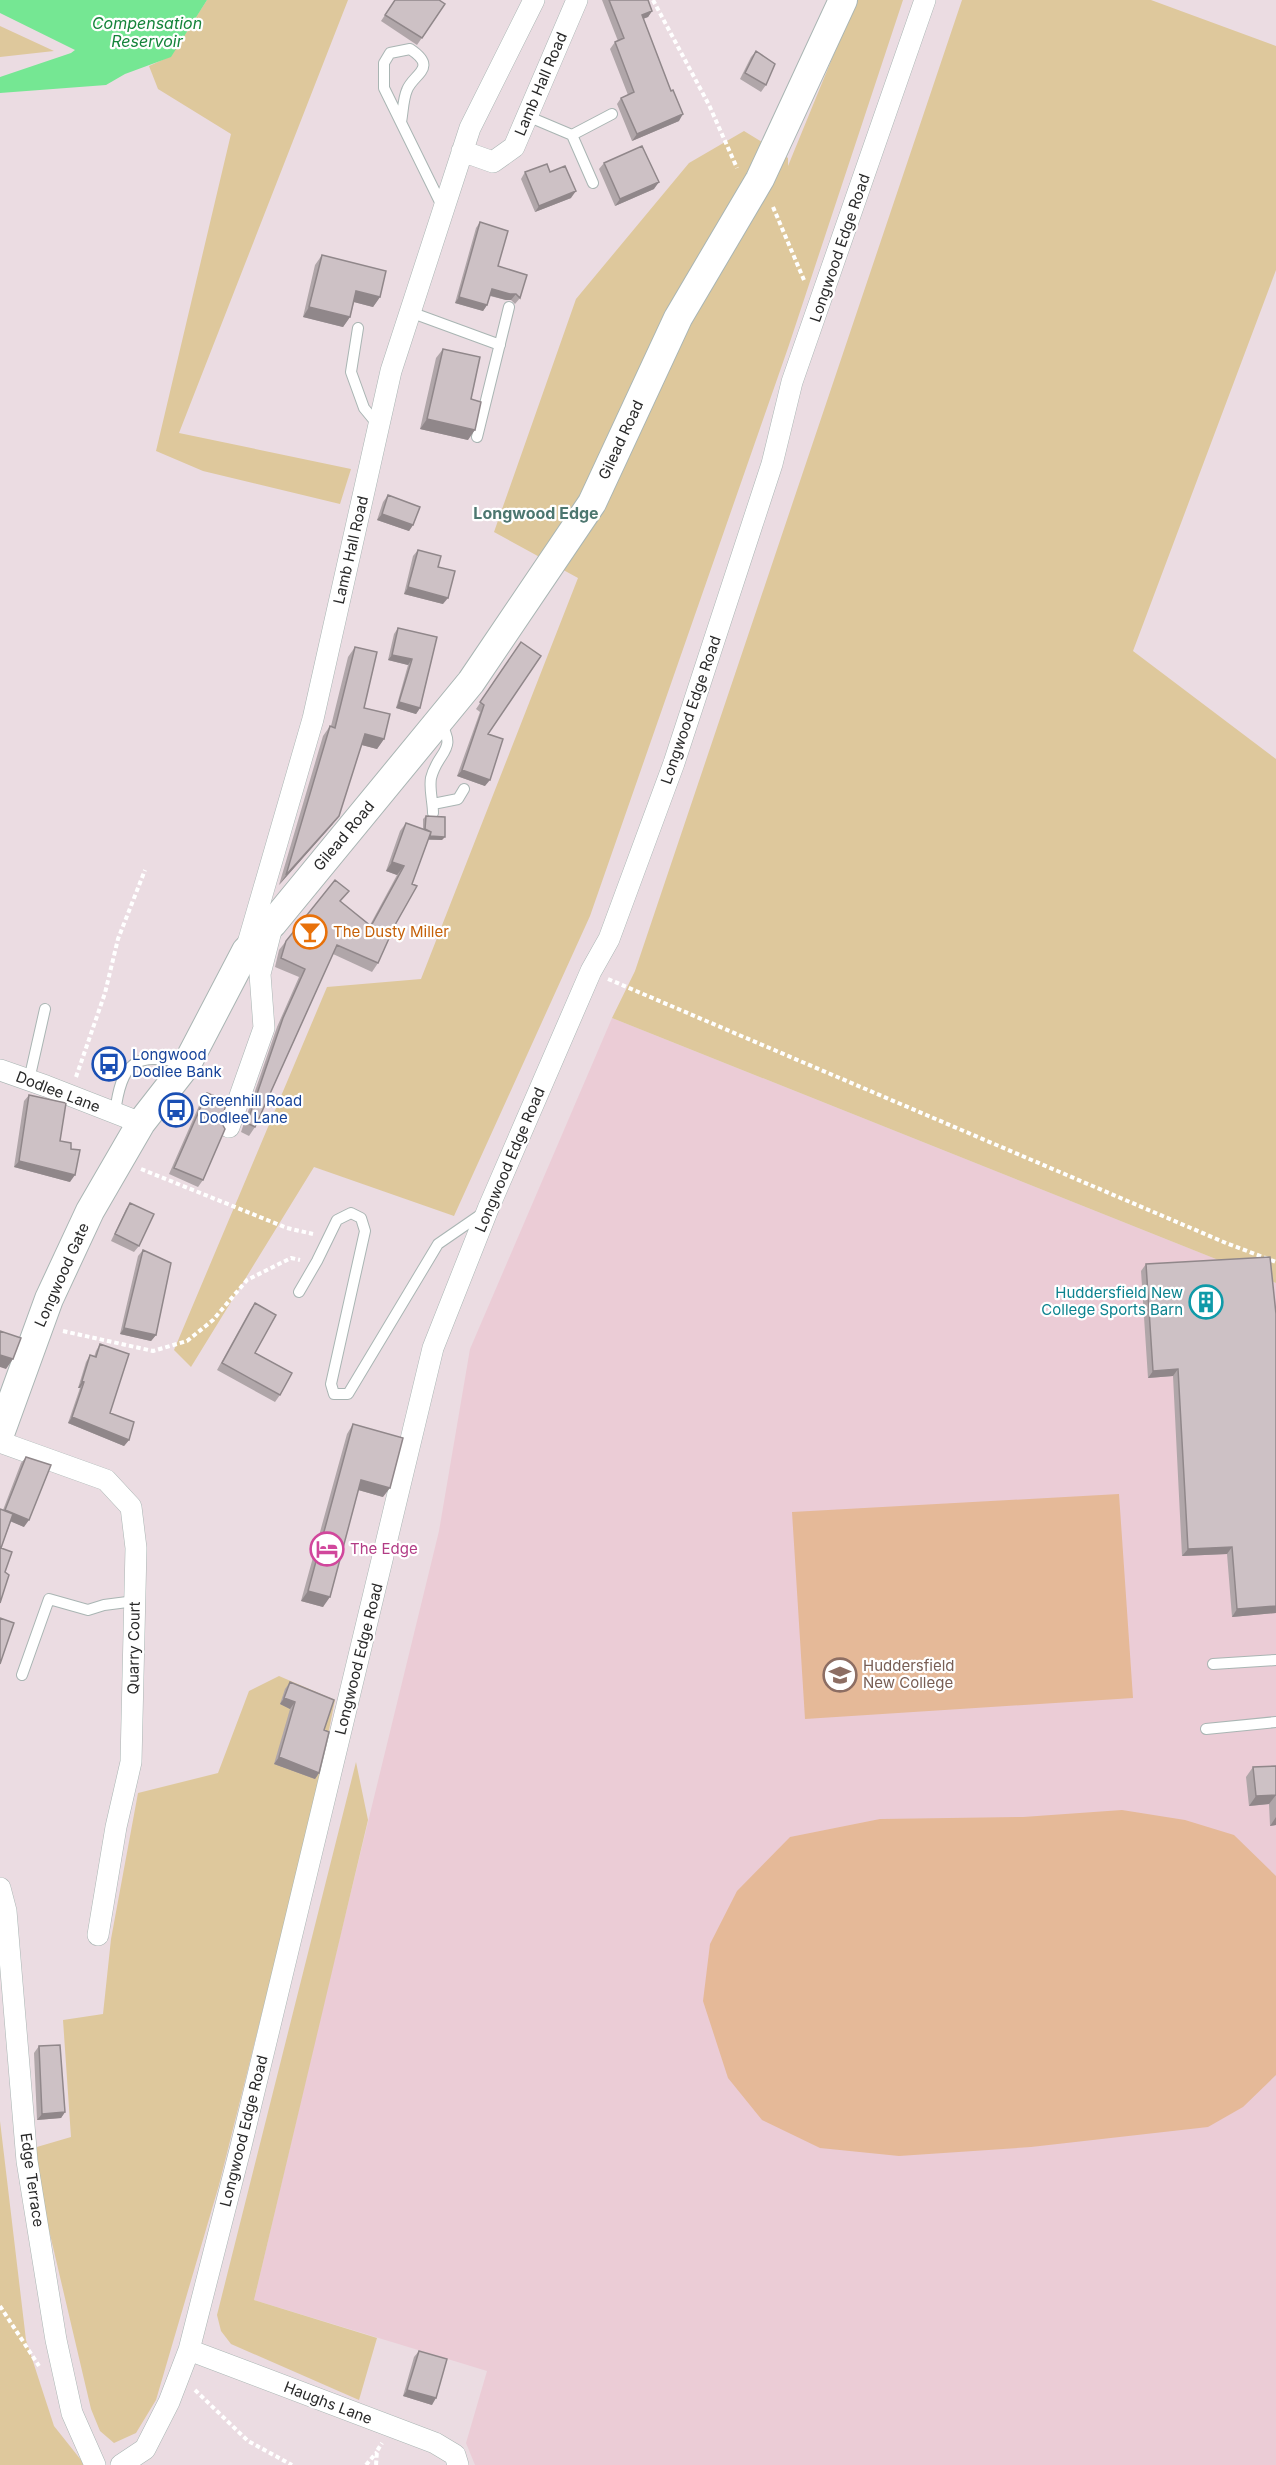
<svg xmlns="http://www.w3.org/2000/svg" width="1276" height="2465" font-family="Inter,sans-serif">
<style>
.education{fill:#ebccd6}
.green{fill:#dec89c}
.pitch{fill:#e5b998}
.water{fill:#75e793}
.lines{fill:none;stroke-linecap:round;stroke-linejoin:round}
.lane-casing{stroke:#a9b5b3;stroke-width:12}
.street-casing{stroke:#a9b5b3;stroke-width:22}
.secondary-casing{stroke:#a9b5b3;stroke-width:30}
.path{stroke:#fff;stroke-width:4;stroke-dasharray:4.5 3;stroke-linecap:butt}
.lane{stroke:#fff;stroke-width:10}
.street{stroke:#fff;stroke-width:21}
.secondary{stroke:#fff;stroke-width:28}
.wall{fill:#b0a6a9}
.shaded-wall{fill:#90878a}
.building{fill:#cdc1c5;stroke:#90878a;stroke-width:1.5}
.labels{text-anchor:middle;stroke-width:4.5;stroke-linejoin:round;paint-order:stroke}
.street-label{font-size:15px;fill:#292929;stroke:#fff}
.food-label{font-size:15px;fill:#c56008;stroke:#fff;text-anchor:start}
.transit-label{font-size:15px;fill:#164399;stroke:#fff;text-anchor:start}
.culture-label{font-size:15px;fill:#0d838f;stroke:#fff;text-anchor:end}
.hotel-label{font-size:15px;fill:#b23c85;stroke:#fff;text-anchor:start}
.education-label{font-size:15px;fill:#785e54;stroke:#fff;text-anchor:start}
.water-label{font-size:16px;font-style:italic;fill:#15843b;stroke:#fff}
.neighbourhood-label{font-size:16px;font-weight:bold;fill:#4d7770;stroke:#fff}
</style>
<rect width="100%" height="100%" fill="#ebdce2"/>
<path class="education" d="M612,1018L1276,1283V2465H475L466,2443L487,2371L254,2300L327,1990L439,1531L470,1349Z"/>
<path class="green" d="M207,0H348L179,433L351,469L340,504L203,471L156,451L231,134L158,89L149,66L171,56Z
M856,0H903L789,345L590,916L454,1216L314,1167L191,1367L174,1350L327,987L421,979L578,578L494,532L576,299L689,163L744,131L788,158V166Z
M962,0H1151L1276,46V270L1133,651L1276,759V1283L612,1018L635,971Z
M0,26L54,51L0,57Z
M279,1676L335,1700L314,1805L219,2185L156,2400L136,2433L114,2443L100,2431L91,2409L30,2149L71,2137L63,2020L103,2014L111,1939L138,1793L218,1773L249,1691Z
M356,1762L368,1820L254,2300L377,2338L359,2400L231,2344L221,2331L217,2315Z
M0,2121L26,2340L54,2426L85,2465H0Z"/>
<path class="pitch" d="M1119,1494L1133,1698L805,1719L792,1512Z
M1122,1810L1185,1820L1234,1835L1276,1876V2075L1243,2107L1208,2127L1031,2147L899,2156L820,2148L762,2120L728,2078L703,2001L710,1944L737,1891L790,1837L880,1819L1023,1817Z"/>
<path class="water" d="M0,0H207L171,57L125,74L106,85L0,93V77L71,53L75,50L0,13Z"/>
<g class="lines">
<g class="lane-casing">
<path id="lane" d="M527,116L572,135
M401,122C403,112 403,99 407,90C413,74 439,68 410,49L390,53L384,63V88L442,206
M593,183L572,135L612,114
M410,312L500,345
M358,328L351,372L364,408L378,425
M477,437L509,307
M433,804L458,799L464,789
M433,813C433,802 429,789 431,778C438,750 459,751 439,721
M29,1080L45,1009
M115,1113C121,1064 134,1050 185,1064
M299,1292L317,1261L337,1220L351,1213L361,1218L365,1231L331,1384L334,1394H348L438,1244L483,1213
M1213,1664L1276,1660
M22,1675L49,1599L88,1610L104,1605L135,1601
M1206,1729L1276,1722"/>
</g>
<g class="street-casing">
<path id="street" d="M462,151L493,162L514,147L577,0
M246,950L313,719L391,371L470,128L534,0
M0,1070L46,1086L141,1123
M229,1127L264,1028L260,974L273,923
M0,1442L106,1480L131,1507L136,1548L131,1762L116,1827L98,1935
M0,1888L6,1911L27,2161L56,2340L72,2413L95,2465
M189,2350L435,2443L455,2455L458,2465
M121,2465L145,2449L169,2402L189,2350L241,2146L433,1348L488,1209L591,971L609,939L674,763L772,464L792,382L925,0"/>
</g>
<g class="secondary-casing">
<path id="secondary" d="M0,1434L49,1299L90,1211L141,1123L187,1064L246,951L273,923L471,682L592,503L678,318L760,179L843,0"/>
</g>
<path class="path" d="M653,0L709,105L737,168
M773,207L804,280
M608,979L1226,1243L1276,1262
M76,1077L105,993L118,939L145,870
M141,1169L287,1228L313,1234
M63,1331L153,1351L187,1341L213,1320L247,1280L291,1258L300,1260
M0,2306L39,2366
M195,2390L248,2441L292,2465
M366,2465L377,2452
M376,2465L377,2451L382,2443"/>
<use href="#lane" class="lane"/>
<use href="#street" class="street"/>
<use href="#secondary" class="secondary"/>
</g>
<path class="wall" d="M395,0L445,4L417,45L381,21Z
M602,0H648L652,11L648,17L643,19L679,121L632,141L617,104L621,98L628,95L610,49L615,42L618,41Z
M756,51L766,85L761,92L740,79L751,57Z
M604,163L654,189L615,206L599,169Z
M525,172H550L571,198L535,212L521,179Z
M480,222L498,266L520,298L515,304L511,300H506L490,296L487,305L483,311L455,303L476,228Z
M322,255L380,297L373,307L354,302L350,317L343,327L303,317L315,265Z
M443,349L471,399L468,440L420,429L436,358Z
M388,495L413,525L409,531L377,520L383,502Z
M418,550L438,567L443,604L404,594L413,556Z
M398,628L437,637L420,708L416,714L396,708L408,665L388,660L394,634Z
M521,642L488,734L485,786L457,776L480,712L476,709Z
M355,647L364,708L384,739L377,749L362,745L332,825L279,885L323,736L330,726H331L348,657Z
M426,816L442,840H428L395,925L378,963L372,972L333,954L255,1127L249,1136L241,1132L277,1027L299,977L275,967L279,950L286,941L340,902L370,925L397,875L386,871L400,831L406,823L423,829V819Z
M207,1093L203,1180L198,1187L169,1174L202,1099Z
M29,1095L60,1141L70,1182L14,1167L24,1101Z
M130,1203L139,1246L134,1252L111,1241L126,1209Z
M143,1250L156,1335L151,1341L120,1334L138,1256Z
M1146,1264L1276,1314V1613L1232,1617L1227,1554L1182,1556L1173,1376L1148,1378L1141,1271Z
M255,1303V1353L280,1395L275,1402L217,1370L250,1310Z
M100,1344L110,1413L129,1440L124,1446L68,1423L80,1388H78L86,1362L90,1355L94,1357L96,1351Z
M353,1424L383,1497L358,1490L323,1607L301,1601L347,1434Z
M26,1457L24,1527L11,1521L1,1548L5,1572L0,1603V1509L3,1510L21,1463Z
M290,1682L324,1730L319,1773L315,1779L274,1764L290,1709L280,1704L285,1689Z
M1276,1766V1825L1270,1826L1269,1804L1249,1806L1246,1777L1253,1767Z
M39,2046L65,2112L61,2118L37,2120L34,2053Z
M419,2351L432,2405L403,2396L414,2357Z"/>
<path class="shaded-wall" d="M652,11L648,17L637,21L642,15Z
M683,114L679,121L632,141L637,134Z
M659,182L654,189L615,206L620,199Z
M576,191L571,198L535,212L539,206Z
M492,289L516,294L511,300H506L488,295Z
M356,291L380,297L373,307L350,301Z
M459,297L487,305L483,311L455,303Z
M309,307L350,317L343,327L303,317Z
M427,419L475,430L468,440L420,429Z
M382,514L413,525L409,531L377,520Z
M408,587L448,598L443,604L404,594Z
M392,655L412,659L408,665L388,660Z
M399,702L420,708L416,714L396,708Z
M365,734L384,739L377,749L358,744Z
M462,770L490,780L485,786L457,776Z
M339,816L332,825L279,885L286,875Z
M425,836L445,837L442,840L422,839Z
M392,862L404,866L397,875L386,871Z
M19,1161L75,1175L70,1182L14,1167Z
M124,1328L156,1335L151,1341L120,1334Z
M0,1355L13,1359L6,1369L0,1367Z
M1178,1369L1173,1376L1148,1378L1153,1371Z
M82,1381L84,1382L80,1388H78Z
M72,1417L129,1440L124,1446L68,1423Z
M361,1480L390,1488L383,1497L355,1489Z
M5,1510L29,1520L24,1527L0,1517Z
M1232,1547L1227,1554L1182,1556L1188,1549Z
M308,1591L330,1597L323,1607L301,1601Z
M1276,1606V1613L1232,1617L1237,1609Z
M284,1698L295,1702L290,1709L280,1704Z
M279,1757L319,1773L315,1779L274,1764Z
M1276,1795L1269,1804L1249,1806L1256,1796Z
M1276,1817V1825L1270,1826Z
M65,2112L61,2118L37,2120L42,2114Z
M407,2390L436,2398L432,2405L403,2396Z"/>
<path class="building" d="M395,0H439L445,4L422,38L385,15Z
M609,0H648L652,11L642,15L671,91L673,90L683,114L637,134L621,98L634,92L615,42L624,38Z
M756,51L775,64L766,85L745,73Z
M642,146L659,182L620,199L604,163Z
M547,164L550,172L565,166L576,191L539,206L525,172Z
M480,222L508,231L498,266L527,275L520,298L516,294H510L492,289L487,305L459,297Z
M322,255L386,271L380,297L356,291L350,317L309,307Z
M443,349L480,357L471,399L481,402L475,430L427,419Z
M388,495L420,507L413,525L382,514Z
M418,550L441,556L438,567L455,571L448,598L408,587Z
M398,628L437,637L420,708L399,702L412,659L392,655Z
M521,642L541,656L488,734L503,739L490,780L462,770L484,705L480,702Z
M355,647L377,652L364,708L390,714L384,739L365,734L339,816L286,875L330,726L335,728Z
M426,816L445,817V837L430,836L431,832L425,829Z
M406,823L431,832L412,884L417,886L395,925L378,963L337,945L255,1127L247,1123L283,1018L305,969L281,958L286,941L335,880L349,891L340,901L371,926L404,866L392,862Z
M207,1093L227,1101L221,1122L225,1129L203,1180L174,1168Z
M29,1095L66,1103L60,1141L71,1143V1149L80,1150L75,1175L19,1161Z
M130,1203L154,1214L139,1246L115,1234Z
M143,1250L171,1263L156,1335L124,1328Z
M1270,1257L1276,1314V1606L1237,1609L1232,1547L1188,1549L1178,1369L1153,1371L1146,1264Z
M255,1303L276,1315L255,1353L292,1373L280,1395L222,1363Z
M0,1331L21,1338L13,1359L0,1355Z
M100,1344L129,1354L110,1413L134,1422L129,1440L72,1417L84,1382L82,1381L90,1355L96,1357Z
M353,1424L403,1438L390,1488L361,1480L330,1597L308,1591Z
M26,1457L51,1465L29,1520L5,1510Z
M0,1509L13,1514L1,1548L12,1552L5,1572L9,1575L0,1603Z
M0,1618L14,1623L0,1664Z
M290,1682L334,1700L324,1730L329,1732L319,1773L279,1757L295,1702L284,1698Z
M1276,1766V1795L1256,1796L1253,1767Z
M60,2045L65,2112L42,2114L39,2046Z
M419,2351L447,2359L436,2398L407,2390Z"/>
<defs>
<g id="bar-ring" transform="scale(1.725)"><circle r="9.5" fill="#fff" stroke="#e8710a" stroke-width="1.5"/><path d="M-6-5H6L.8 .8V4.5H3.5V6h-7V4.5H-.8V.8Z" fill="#e8710a"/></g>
<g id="bus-ring" transform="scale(1.725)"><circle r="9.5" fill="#fff" stroke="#1a4fb4" stroke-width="1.5"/><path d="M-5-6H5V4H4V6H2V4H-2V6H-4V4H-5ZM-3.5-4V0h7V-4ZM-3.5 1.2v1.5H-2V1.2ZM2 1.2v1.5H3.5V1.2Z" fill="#1a4fb4"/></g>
<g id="building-ring" transform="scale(1.725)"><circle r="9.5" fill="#fff" stroke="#0f9aa8" stroke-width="1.5"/><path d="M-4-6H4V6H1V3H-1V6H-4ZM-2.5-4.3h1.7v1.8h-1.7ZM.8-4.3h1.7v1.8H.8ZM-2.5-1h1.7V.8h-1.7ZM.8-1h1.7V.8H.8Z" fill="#0f9aa8"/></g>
<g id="hotel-ring" transform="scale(1.725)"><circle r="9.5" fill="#fff" stroke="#d1479c" stroke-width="1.5"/><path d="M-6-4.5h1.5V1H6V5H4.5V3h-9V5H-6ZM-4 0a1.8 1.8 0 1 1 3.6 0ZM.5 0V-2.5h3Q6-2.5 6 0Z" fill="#d1479c"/></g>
<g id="university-ring" transform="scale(1.725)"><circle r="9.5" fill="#fff" stroke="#8d6e63" stroke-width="1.5"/><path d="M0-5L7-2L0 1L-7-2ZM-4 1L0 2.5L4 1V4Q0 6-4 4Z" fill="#8d6e63"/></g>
</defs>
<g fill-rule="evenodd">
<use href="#bar-ring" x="310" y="932"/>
<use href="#bus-ring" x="109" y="1064"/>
<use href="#bus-ring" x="176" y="1110"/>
<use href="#building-ring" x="1206" y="1302"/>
<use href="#hotel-ring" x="327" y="1549"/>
<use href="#university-ring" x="840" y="1675"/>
</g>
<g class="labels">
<g class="street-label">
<text transform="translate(541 84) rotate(-67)" y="5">Lamb Hall Road</text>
<text transform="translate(840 248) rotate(-71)" y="5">Longwood Edge Road</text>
<text transform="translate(621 440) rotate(-65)" y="5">Gilead Road</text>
<text transform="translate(351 550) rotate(-77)" y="5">Lamb Hall Road</text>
<text transform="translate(691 710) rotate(-71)" y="5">Longwood Edge Road</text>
<text transform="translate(344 836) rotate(-50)" y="5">Gilead Road</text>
<text transform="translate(58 1092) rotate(21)" y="5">Dodlee Lane</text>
<text transform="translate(510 1160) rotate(-67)" y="5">Longwood Edge Road</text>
<text transform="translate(62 1275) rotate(-66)" y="5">Longwood Gate</text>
<text transform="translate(134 1648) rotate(-89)" y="5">Quarry Court</text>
<text transform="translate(359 1659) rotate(-76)" y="5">Longwood Edge Road</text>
<text transform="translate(244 2131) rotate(-76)" y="5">Longwood Edge Road</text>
<text transform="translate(32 2180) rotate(82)" y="5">Edge Terrace</text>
<text transform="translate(328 2403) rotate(21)" y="5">Haughs Lane</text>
</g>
<g class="food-label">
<text x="333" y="937">The Dusty Miller</text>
</g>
<g class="transit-label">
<text x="132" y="1060">Longwood<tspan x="132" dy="17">Dodlee Bank</tspan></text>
<text x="199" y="1106">Greenhill Road<tspan x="199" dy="17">Dodlee Lane</tspan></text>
</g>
<g class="culture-label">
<text x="1183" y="1298">Huddersfield New<tspan x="1183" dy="17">College Sports Barn</tspan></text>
</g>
<g class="hotel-label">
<text x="350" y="1554">The Edge</text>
</g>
<g class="education-label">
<text x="863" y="1671">Huddersfield<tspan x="863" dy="17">New College</tspan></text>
</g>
<g class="water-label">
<text x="147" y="29">Compensation<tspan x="147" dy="18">Reservoir</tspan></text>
</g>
<g class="neighbourhood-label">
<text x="536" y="519">Longwood Edge</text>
</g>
</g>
</svg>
